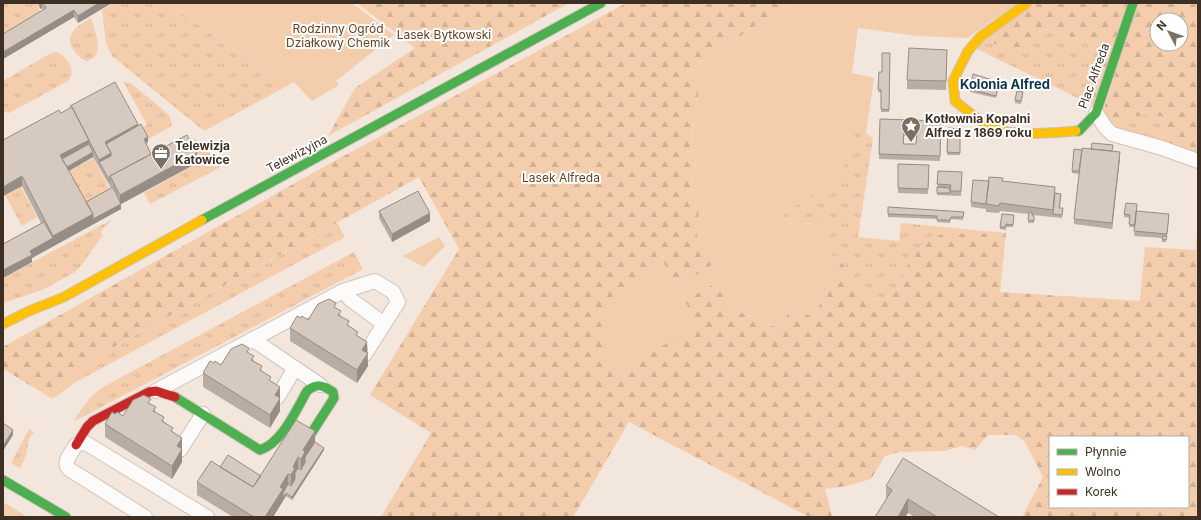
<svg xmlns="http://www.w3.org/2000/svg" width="1201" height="520" font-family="Inter,sans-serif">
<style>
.grass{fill:url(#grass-tufts)}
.forest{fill:url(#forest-firs);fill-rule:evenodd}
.green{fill:#f4cdac}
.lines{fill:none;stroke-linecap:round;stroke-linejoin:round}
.street-casing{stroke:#d0c3b9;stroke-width:16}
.fast-casing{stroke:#d0c3b9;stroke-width:11}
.slow-casing{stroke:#d0c3b9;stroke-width:11}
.jam-casing{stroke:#d0c3b9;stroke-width:11}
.street{stroke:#fdfbfa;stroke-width:14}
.fast{stroke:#4caf50;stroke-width:9}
.slow{stroke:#ffc107;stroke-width:9}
.jam{stroke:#c62828;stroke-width:9}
.wall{fill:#b8ada4;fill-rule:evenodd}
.shaded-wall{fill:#968d86}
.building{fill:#d6c9bf;stroke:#968d86;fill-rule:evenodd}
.labels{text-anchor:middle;stroke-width:4;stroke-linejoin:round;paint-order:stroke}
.park-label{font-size:12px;fill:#664223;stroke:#fff}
.street-label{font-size:12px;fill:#3d2f23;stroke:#fff}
.poi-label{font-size:12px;font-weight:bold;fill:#3d2f23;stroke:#fff;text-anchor:start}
.neighbourhood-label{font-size:13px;font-weight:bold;fill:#0f354c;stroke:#fff}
</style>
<defs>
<pattern id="grass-tufts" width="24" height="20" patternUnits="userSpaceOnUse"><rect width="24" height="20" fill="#f4cdac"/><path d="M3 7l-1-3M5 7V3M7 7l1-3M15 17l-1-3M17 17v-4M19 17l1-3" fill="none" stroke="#d2b094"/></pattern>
<pattern id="forest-firs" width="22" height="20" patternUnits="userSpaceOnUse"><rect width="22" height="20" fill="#f4cdac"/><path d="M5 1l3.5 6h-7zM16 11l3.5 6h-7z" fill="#d2b094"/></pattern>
</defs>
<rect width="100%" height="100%" fill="#f3e6dc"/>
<path class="grass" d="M3,3H36L43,17L3,40Z
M114,3H167L287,86L204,131L112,56L106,43L102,10Z
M91,18C94,28 102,47 95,56C94,58 90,60 87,61C81,59 77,55 73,49C63,34 79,25 91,18Z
M1044,29L1100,45L1095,66L1094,106L977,49L983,40Z
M56,52C67,56 77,70 68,81L9,113L3,112V81L51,53Z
M123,81L132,84L169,115L172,124L170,127L148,139L142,128L147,125Z
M1102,115L1161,116L1167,126L1163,145L1119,134Z
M854,133H866L873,138L858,237L899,241L901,223L1006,233L942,235L905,275L900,287L887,296L869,301L860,294L852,283L842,261L824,251L830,225L787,222L782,215L835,177L850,157Z
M195,138L220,164L219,168L150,204L144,193L197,163L187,143Z
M93,158L111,191L84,207L66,173Z
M21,187L37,217L22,226L5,195Z
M111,220V221L101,231V233L103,235L80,267L75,272L42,290L3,303V278Z
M337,223L345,237L74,383L53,399L60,385L74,369Z
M354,252L363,269L73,422C82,409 90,395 103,387Z
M29,429L34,432L29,439L26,456L20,468L11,463Z"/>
<path class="forest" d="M357,3H569L328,136L355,88L415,48Z
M626,3H791L691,68L699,90L688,162L695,163L689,206L699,208L713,252L719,260L678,288L659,257L698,325L684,301L713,284L723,295L729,307L781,329L790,307L813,317L842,261C849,277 856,290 869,301L887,296L900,287L909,261L923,244L942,234L1006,233L1000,292L1140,301L1145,247L1196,250L1198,211V517H1022L1043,477L1025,442L1016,435H988L975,450L962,446L944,451L900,452L885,456L871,479L847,486L825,489L832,517H809L629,422L573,517H381L431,433L370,395L459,249L419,177L74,369L60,385L53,399L3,369V347L329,164ZM1050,437H1188V507H1050Z
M1031,3H1129L1094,106L1095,66L1100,45L1044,29L1025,54L983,40Z
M1138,3H1198V156L1163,145L1167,126L1161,116H1139L1111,118L1102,115ZM1157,20H1181V44H1157Z"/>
<path class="green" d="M167,3H352L394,35L336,81L339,85L312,101L294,82L287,86Z
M791,3H1018L967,38L918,36L858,28L852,73L874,78L866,133H854C853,141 853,151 849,158C839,180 802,201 783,215L787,222L830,225L825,251L842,261L813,317L790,307L781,329L729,307L723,295L713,284L685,301L698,325L622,369L604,360L601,315L613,296L660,256L678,288L719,260L713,252L696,248L699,208L689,206L695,164L688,162L699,91L691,68Z
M439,237L445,246L424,267L403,256Z
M3,502L28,517H3Z"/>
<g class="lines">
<g class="street-casing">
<path id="street" d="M1096,113L1105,127L1112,134L1162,148L1198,161
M343,291L350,299L384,324
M252,339L320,385
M156,391L343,291L375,281L393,292L398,302L365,354
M277,398L295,368
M180,450L203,414
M145,517L69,469C62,462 72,452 76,445L84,442L207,517"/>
</g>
<g class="fast-casing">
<path id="fast" d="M1076,131H1079L1096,113L1133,3
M202,220L601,3
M175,397L260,450C282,443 296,410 307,391C317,383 323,385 333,392L334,398L307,440
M3,480L66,517"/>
</g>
<g class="slow-casing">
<path id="slow" d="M1027,3L980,37L968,51L953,81L955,101C969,112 982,124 999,130C1018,136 1055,133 1076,131
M3,324L29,311L64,297L202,220"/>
</g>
<g class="jam-casing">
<path id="jam" d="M76,445L87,427L93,421L149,392L156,391L175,397"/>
</g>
<use href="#street" class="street"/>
<use href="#fast" class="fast"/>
<use href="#slow" class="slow"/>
<use href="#jam" class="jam"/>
</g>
<path class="wall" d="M37,3H112L78,23L74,17L3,59V34L43,10L42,8L40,9Z
M890,53L889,112H881V92H878L879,72H882Z
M947,59L946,90L907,89V80Z
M999,84L996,98L970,92V89Z
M1023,95L1021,104L1015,103V100Z
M70,106L138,126L148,142L146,143L151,154L197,163L121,204V209L32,258V262L3,278V244L41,223L22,186L3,196L61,113L70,108ZM93,157L111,188L86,202L69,171Z
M880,119L941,121L940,161L879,159ZM904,136L916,137V144H904Z
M948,128L960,129V155H947Z
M1082,150L1112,151L1120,157L1112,229L1074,224V219L1079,174L1072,173V171Z
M898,164L929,165L928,194L898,193Z
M938,171L962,172L961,196L937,195Z
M989,181H1003L1055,193L1061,196L1060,208L1063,211L1062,218L1032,215L1034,218V223H1028L1029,214L1000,211L999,213L986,212V209L971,207V202Z
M888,207L964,212L963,220L951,219L950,223L937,222V219L888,217Z
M379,211L430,221L392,242L379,218Z
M1136,211L1169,219L1166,242H1162V238L1134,236L1135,227H1129L1130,218L1124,217V214Z
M1014,217L1013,227H1006V230L1000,229V227Z
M336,308L341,316L358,337L367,342L368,366L357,383L290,341V328L301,318L308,320Z
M249,353L254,361L271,382L280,398V411L270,428L203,387V373Z
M151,404L156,412L173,432L182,438V462L172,479L105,437V424L115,414L123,416Z
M315,442L324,450L292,500L286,496L273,517H233L197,495V482L220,467L261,476Z
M886,486L999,517H915L908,513L905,517H875L886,499Z"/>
<path class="shaded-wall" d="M40,3H42V8L40,9Z
M99,3H112L78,23V16Z
M74,10V17L3,59V52Z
M138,124V131L107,148L105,142Z
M148,137V142L144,144V139Z
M89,140V149L62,164L60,155Z
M93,152V157L65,173V168Z
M1120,152V157L1112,229V223Z
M111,153V161L99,162V167V160Z
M197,153V163L121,204V209L32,258V262L3,278V270L30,251L53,238V236L93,214L120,204V195Z
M22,176V186L3,196V187Z
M430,213V221L392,242V234Z
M367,342L368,366L357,383V370L362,350Z
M280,387V411L270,428V415L275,395Z
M13,430V435L3,451V446Z
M315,431V445L301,472V459L303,450Z
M182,438V462L172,479V466L177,446Z
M324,448V450L292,500V497Z
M298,457V471L295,482L291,489V475L293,467Z
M288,474V487L286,493V496L273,517H265L280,487Z
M908,499V513L905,517H898Z"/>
<path class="building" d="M43,3H99L78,16L74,10L3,52V34L46,8Z
M909,48L947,50L946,81L907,80Z
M882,53H890L889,110L881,109V90L878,89L879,72H882Z
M973,74L999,82L996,96L970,89Z
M115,82L138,124L105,142L111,153L99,160L72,107L71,108L70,106Z
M1017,91L1023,92L1021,101L1015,100Z
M72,107L89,140L60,155L93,214L53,236L22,176L3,187V140L59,110L61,113Z
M880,119L941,121L940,156L879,154ZM904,131L917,132L916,144H903Z
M141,124L148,137L144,139L151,154L110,176V181L99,162L111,156V153L106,144Z
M948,128L960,129V153L947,152Z
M187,135L197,153L120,195L110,176Z
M1092,143L1113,145L1112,151L1091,149Z
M89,144L93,152L67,167L62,159Z
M1082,148L1120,152L1112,223L1074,219Z
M1074,149L1082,150L1079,171H1072Z
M898,164L929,165L928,189L898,188Z
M938,171L962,172L961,191H950L951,185L937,184Z
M989,177L1003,178L1002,181L1055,187L1053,210L1000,203L999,206L986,204Z
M973,180L989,181L986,204L971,202Z
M113,187L121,204L93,219V214L86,202Z
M937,187L950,188V193H937Z
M418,191L430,213L392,234L379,211Z
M1055,193L1061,194L1059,208H1063L1062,215L1053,214Z
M1126,203L1137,204L1135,225L1129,224L1130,215L1124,214Z
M888,207L964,212L963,217H951L950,220H937V216L888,214Z
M1136,211L1169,214L1167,234L1134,231Z
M1029,212H1032V215L1034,216V221L1028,220Z
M1002,214L1014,215L1013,225L1006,224V227H1000Z
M44,222L53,238L30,251L32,255L3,270V244Z
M1163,236H1167L1166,240L1162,239Z
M329,299L336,303L334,307L341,311L338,315L349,321L347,325L358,332L356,335L367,342L362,350L368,353L357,370L290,328L297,316L301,318L302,316L308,320L318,304Z
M242,344L249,348L247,352L254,356L251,360L262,366L260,370L271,377L269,380L280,387L275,395L280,398L270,415L203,373L210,361L214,363L215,361L221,365L231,349Z
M144,395L151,399L148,403L156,407L153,411L164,417L162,421L173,428L171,431L182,438L177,446L182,449L172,466L105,424L112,412L115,414L117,412L123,416L133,400Z
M296,420L315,431L303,450L305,452L301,459L298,457L293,467L295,468L291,475L288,474L280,487L283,489L265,517H254L197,482L211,461L253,487Z
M3,423L13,430L3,446Z
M315,442L324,448L292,497L286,493L283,499V493L288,484L291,486L295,479V473L298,468L301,470L305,462V457Z
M228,455L261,476L253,487L220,467Z
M903,458L999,517H937L908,499L898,517H875L892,490L886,486Z"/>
<defs>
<g id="sight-pin" transform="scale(1)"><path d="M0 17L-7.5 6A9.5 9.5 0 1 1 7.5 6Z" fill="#7d6f64" stroke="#fff"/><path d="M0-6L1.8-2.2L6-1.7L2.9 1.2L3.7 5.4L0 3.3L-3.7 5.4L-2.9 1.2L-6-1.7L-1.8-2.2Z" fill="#fff"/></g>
<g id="office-pin" transform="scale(1)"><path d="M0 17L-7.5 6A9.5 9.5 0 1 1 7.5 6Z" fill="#7d6f64" stroke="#fff"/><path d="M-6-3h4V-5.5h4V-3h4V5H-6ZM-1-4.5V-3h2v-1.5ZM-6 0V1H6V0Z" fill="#fff"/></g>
</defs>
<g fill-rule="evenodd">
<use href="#sight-pin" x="911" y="126"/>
<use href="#office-pin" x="161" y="153"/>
</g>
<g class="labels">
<g class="park-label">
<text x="338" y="33">Rodzinny Ogród<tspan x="338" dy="14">Działkowy Chemik</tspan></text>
<text x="444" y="39">Lasek Bytkowski</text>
<text x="561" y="182">Lasek Alfreda</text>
</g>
<g class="street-label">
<text transform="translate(1094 76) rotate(-70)" y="4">Plac Alfreda</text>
<text transform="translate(297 154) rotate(-28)" y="4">Telewizyjna</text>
</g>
<g class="poi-label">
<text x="925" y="123">Kotłownia Kopalni<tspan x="925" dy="14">Alfred z 1869 roku</tspan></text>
<text x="175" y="150">Telewizja<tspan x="175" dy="14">Katowice</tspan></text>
</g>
<g class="neighbourhood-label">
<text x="1005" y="89">Kolonia Alfred</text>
</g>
</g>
<rect width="1201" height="520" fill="none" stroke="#3d2f23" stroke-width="8"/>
<rect x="1049" y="436" width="140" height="72" fill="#ffffff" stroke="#b1aca7"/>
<rect x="1057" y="449" width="20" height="6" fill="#4caf50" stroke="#b1aca7"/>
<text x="1085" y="456" font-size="12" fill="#3d2f23">Płynnie</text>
<rect x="1057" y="469" width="20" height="6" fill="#ffc107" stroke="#b1aca7"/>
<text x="1085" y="476" font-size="12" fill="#3d2f23">Wolno</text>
<rect x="1057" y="489" width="20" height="6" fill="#c62828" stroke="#b1aca7"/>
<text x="1085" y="496" font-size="12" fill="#3d2f23">Korek</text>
<g transform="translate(1169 32) rotate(311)"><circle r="19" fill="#ffffff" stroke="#b1aca7"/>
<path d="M0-3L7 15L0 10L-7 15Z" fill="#7d6f64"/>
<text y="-6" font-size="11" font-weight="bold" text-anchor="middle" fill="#3d2f23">N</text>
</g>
</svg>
